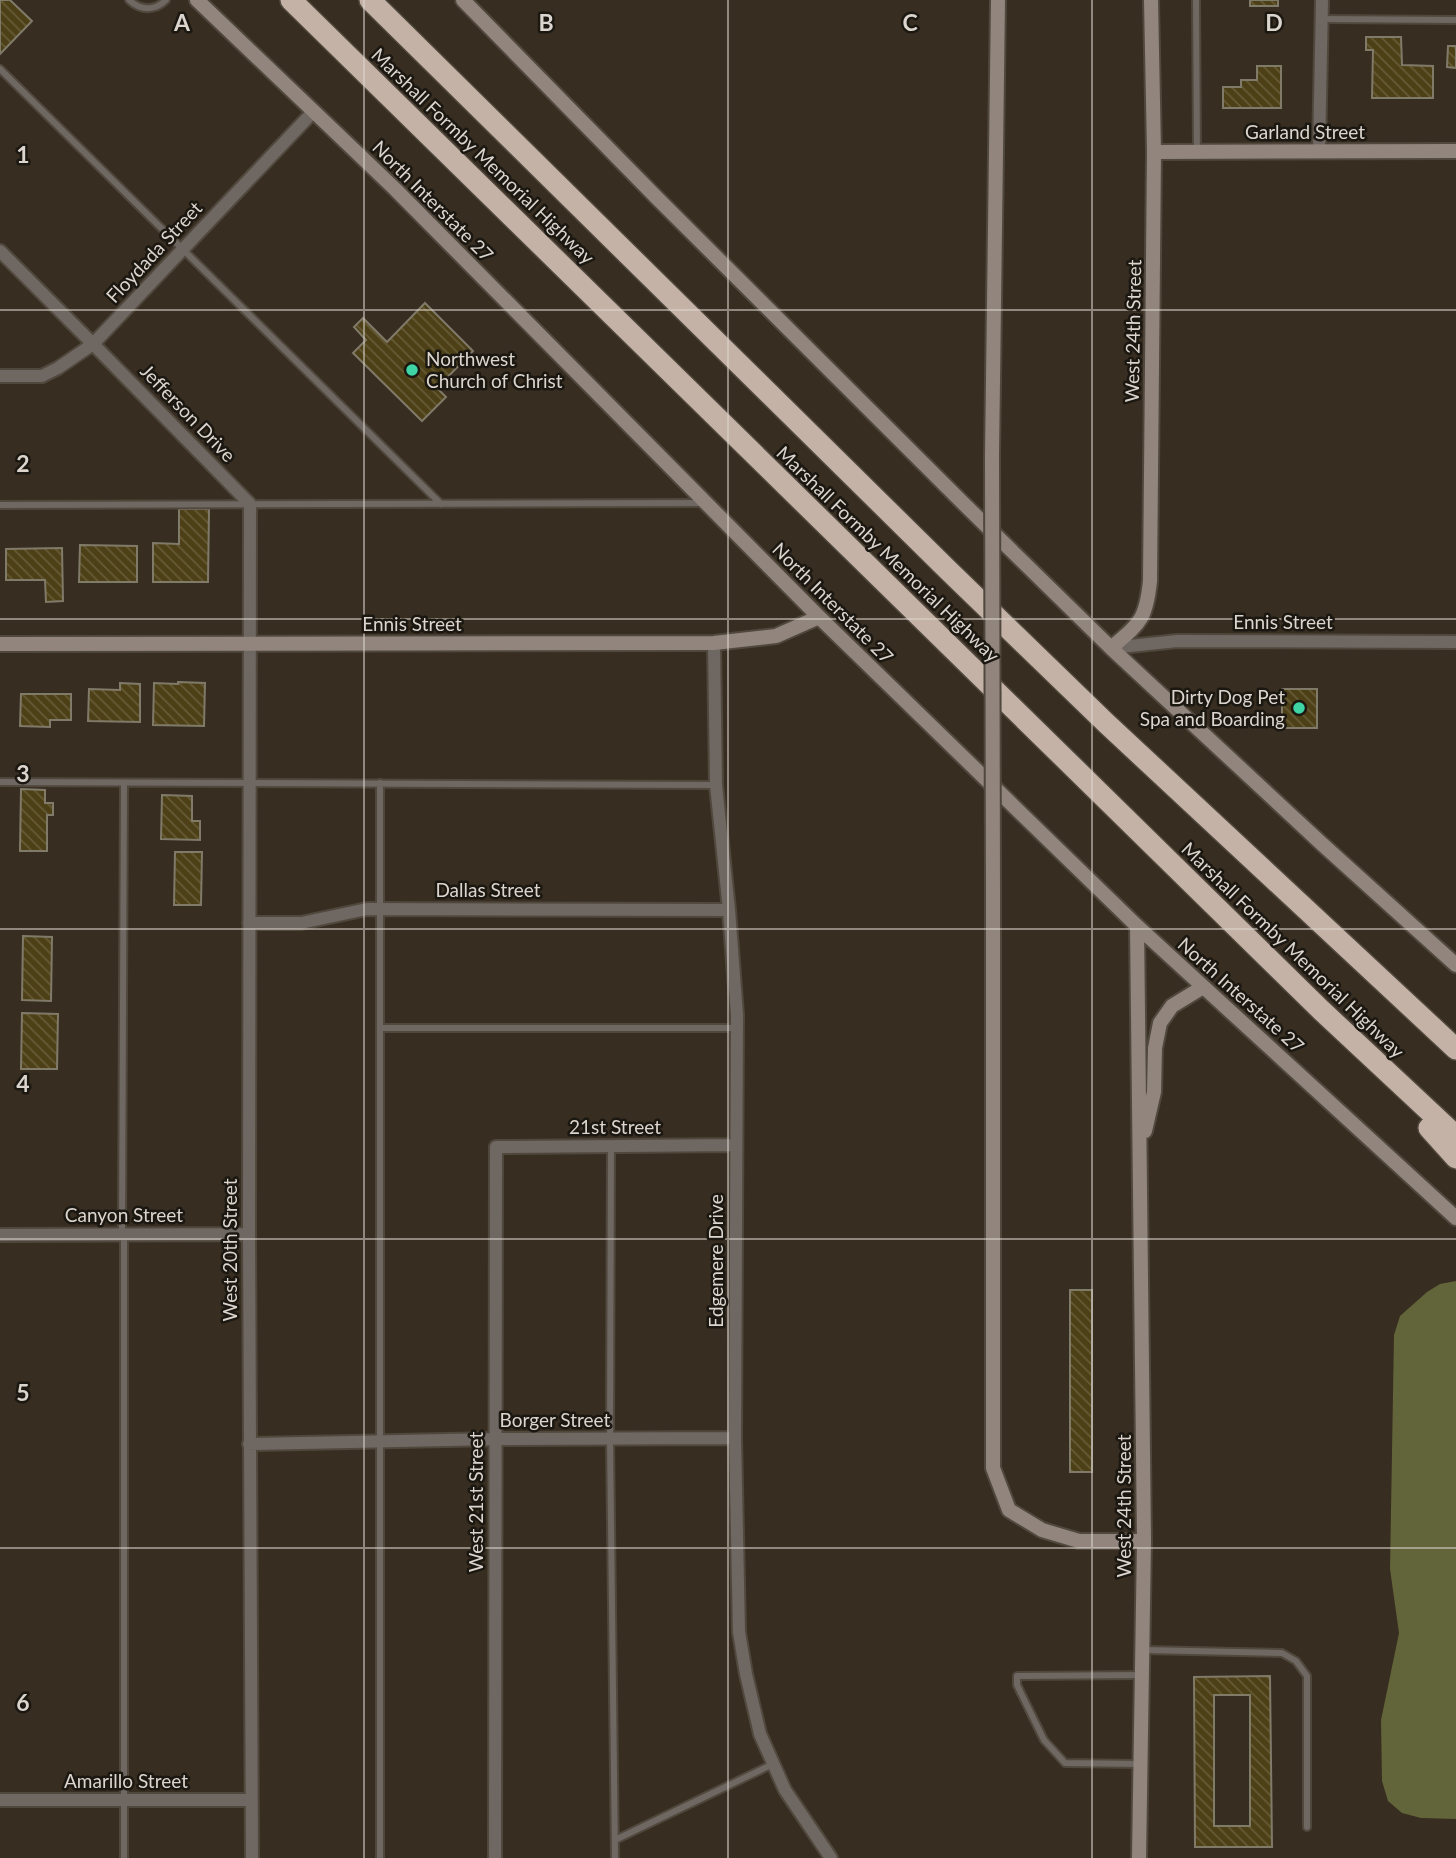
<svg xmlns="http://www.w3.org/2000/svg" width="1456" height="1858" font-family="Lato,sans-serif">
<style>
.water{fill:#626439}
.building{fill:url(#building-back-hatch);stroke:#807a69;stroke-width:2;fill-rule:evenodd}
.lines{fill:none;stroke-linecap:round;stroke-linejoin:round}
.lane-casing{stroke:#51483d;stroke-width:10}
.street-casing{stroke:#51483d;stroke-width:16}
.secondary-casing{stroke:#51483d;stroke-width:18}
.highway-casing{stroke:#51483d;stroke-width:24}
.lane{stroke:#6e6762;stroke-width:6}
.street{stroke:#6e6762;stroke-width:12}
.secondary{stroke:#91857e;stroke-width:14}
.highway{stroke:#c4b2a7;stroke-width:21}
.secondary-bridge-casing{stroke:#51483d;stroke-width:18;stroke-linecap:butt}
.secondary-bridge{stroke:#91857e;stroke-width:14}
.grid{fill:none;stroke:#dcd5cd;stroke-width:2;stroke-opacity:0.55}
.poi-dot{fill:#3ed4a3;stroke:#1b1711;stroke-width:2.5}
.labels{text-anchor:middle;stroke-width:5;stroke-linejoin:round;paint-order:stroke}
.street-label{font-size:19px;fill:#dcd5cd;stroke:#1b1711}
.poi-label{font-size:19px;fill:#dcd5cd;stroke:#1b1711;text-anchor:start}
.grid-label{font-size:23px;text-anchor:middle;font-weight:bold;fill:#dcd5cd;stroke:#1b1711;stroke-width:5;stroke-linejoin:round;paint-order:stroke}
</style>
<defs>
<pattern id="building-back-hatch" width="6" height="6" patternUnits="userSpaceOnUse" patternTransform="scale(1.75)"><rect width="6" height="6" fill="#4d4016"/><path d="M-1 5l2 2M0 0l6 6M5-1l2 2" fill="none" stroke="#665b37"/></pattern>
</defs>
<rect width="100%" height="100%" fill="#372d21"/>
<path class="water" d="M1456,1281V1819L1421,1818L1402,1813L1388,1801L1382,1781L1381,1720L1399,1633L1390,1569L1394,1335L1400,1316L1427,1292L1440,1284Z"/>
<path class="building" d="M0,0H10L32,21L0,54Z
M1250,0H1278V6H1250Z
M1366,37H1401L1402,65L1433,66V98H1372L1373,50H1366Z
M1448,46H1456V68L1447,67Z
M1257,66H1281V108H1223V87H1241V80H1257Z
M425,303L473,351L437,388L446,397L422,421L353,353L366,340L354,327L363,318L387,342Z
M179,509H209L208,582H153V543L179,544Z
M80,545L137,546V582H79Z
M62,548L63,601L46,602L45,580H6V549Z
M178,682L205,683L204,726L153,725L154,683L178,684Z
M120,683L140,684V722L88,721L89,689L120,690Z
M1282,689H1317V728H1282Z
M21,694H71V720H50V727L20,726Z
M21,789L45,790V803H53V815H47V851H20Z
M162,795L192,796V821H200V840L161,839Z
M175,852H202L201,905H174Z
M23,936L52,937L51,1001L22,1000Z
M22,1013L58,1014L57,1069H21Z
M1070,1290H1092V1472H1070Z
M1270,1676L1272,1847H1195L1194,1677ZM1214,1695H1250V1826H1214Z"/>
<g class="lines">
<g class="lane-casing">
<path id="lane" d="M129,0C141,11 155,11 166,0
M1196,0L1197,152
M1322,19L1456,20
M0,69L441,504
M0,505L705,503
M0,782L716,785
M380,783V1858
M380,1028H737
M611,1146L610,1439L615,1858
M1144,1650L1282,1653L1296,1661L1307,1676V1827
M1140,1764L1065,1763L1044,1740L1017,1685V1676L1142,1675
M615,1840L773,1764
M124,1858V1235L122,1230L124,783"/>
</g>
<g class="street-casing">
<path id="street" d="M1319,151L1322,0
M0,251L93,344L250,504L249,1234L252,1858
M0,376H42L58,368L93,344L313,112
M714,643L716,785L729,910L737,1015L735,1438L739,1632L746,1674L760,1734L785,1790L831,1858
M1111,648L1177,641L1456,642
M249,923H301L367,909L729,910
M0,1235L249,1234
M249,1444L495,1439L735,1438
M0,1800H251
M495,1858L496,1147L735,1145"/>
</g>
<g class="secondary-casing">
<path id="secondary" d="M197,0L395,189L819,617L1137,926L1456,1218
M463,0L657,198L964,504L1111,648L1322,844L1456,965
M1154,152L1456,151
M992,456L998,0
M0,644L714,643L776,636L819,617
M1111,648C1140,623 1146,620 1150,581L1154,152L1151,0
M993,892V1468L1009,1510L1042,1530L1079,1541H1144
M1137,926L1144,1541L1139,1858
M1145,1131L1154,1092L1155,1048L1160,1023L1172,1006L1203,987"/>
</g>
<g class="highway-casing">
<path id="highway" d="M291,0L1321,1010L1456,1136
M370,0L949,571L1106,723L1456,1049
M1429,1128L1456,1158"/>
</g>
<use href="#lane" class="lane"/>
<use href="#street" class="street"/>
<use href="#secondary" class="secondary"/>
<use href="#highway" class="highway"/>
<g class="secondary-bridge-casing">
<path id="secondary-bridge" d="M992,456L993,892"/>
</g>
<use href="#secondary-bridge" class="secondary-bridge"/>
</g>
<path class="grid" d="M364,0V1858M728,0V1858M1092,0V1858M0,310H1456M0,619H1456M0,929H1456M0,1239H1456M0,1548H1456"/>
<g class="poi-dot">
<circle cx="412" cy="370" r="7"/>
<circle cx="1299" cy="708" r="7"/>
</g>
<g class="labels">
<g class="street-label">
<text x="1305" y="139">Garland Street</text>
<text transform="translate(483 156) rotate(44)" y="7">Marshall Formby Memorial Highway</text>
<text transform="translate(433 201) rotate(45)" y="7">North Interstate 27</text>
<text transform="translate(154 252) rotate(-47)" y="7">Floydada Street</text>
<text transform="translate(1133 331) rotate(-89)" y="7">West 24th Street</text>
<text transform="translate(188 413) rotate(46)" y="7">Jefferson Drive</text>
<text transform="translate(888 554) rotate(44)" y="7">Marshall Formby Memorial Highway</text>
<text transform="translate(833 603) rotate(45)" y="7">North Interstate 27</text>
<text x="1283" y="629">Ennis Street</text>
<text x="412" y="631">Ennis Street</text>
<text x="488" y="897">Dallas Street</text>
<text transform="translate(1293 950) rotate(44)" y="7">Marshall Formby Memorial Highway</text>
<text transform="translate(1241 995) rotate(42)" y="7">North Interstate 27</text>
<text x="615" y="1134">21st Street</text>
<text x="124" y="1222">Canyon Street</text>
<text transform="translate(230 1250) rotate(-90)" y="7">West 20th Street</text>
<text transform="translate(716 1261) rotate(-90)" y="7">Edgemere Drive</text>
<text x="555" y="1427">Borger Street</text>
<text transform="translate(476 1502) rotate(-90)" y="7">West 21st Street</text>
<text transform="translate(1124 1506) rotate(-90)" y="7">West 24th Street</text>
<text x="126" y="1788">Amarillo Street</text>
</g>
<g class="poi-label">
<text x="426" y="366">Northwest<tspan x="426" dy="22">Church of Christ</tspan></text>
<text x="1285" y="704" text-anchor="end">Dirty Dog Pet<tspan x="1285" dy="22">Spa and Boarding</tspan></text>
</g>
</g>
<g class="grid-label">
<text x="182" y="31">A</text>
<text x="546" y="31">B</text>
<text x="910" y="31">C</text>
<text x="1274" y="31">D</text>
<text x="23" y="163">1</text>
<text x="23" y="472">2</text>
<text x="23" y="782">3</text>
<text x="23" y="1092">4</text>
<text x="23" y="1401">5</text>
<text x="23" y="1711">6</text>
</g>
</svg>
